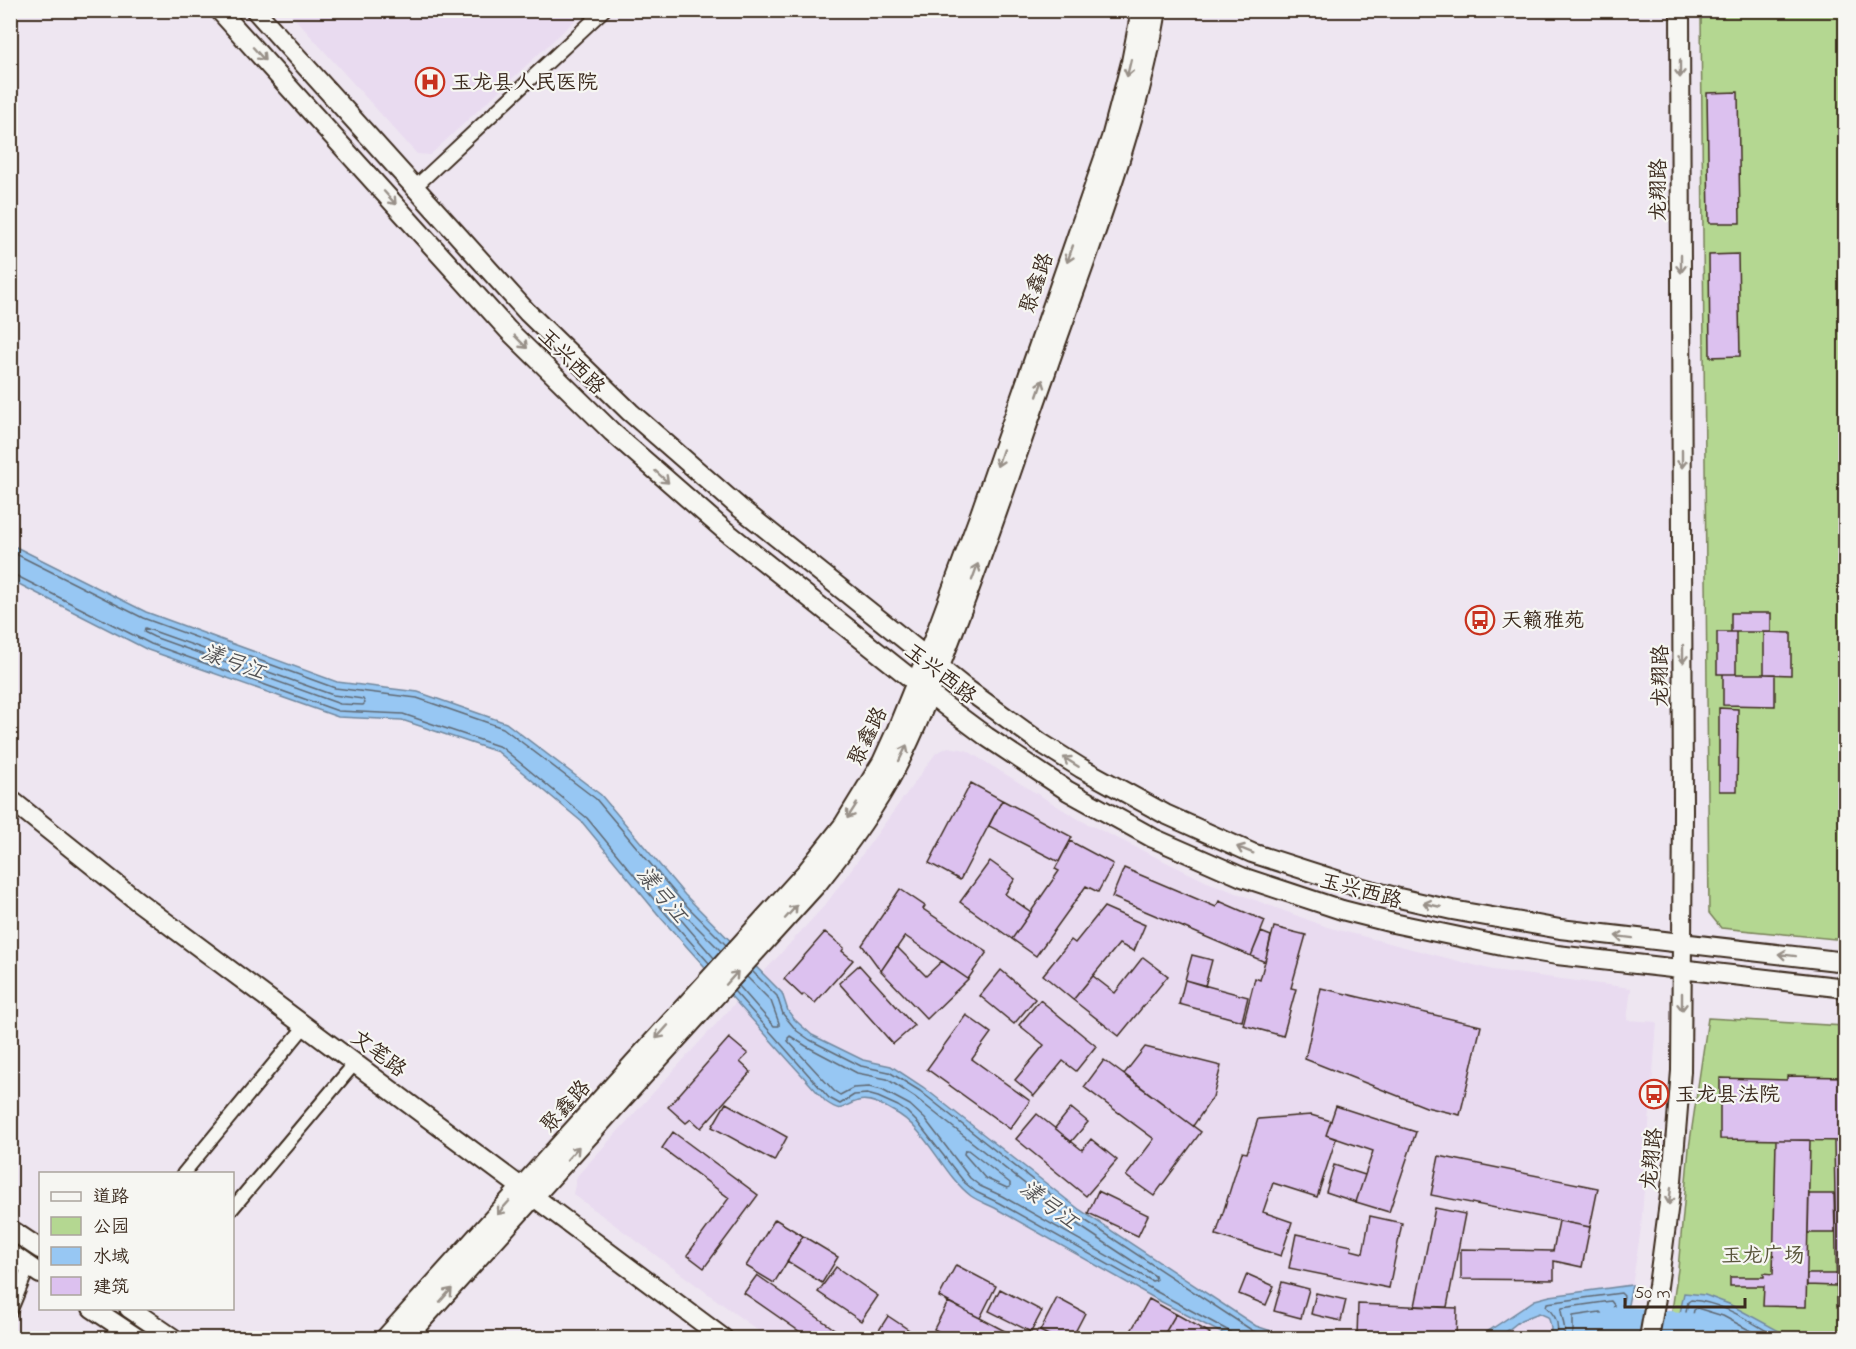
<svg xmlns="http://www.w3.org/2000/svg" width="1856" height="1349" font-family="'Indie Flower','LXGW WenKai TC',sans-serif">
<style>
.built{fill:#e9dbf0}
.green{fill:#b4d791;stroke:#788058;stroke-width:1.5}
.water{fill:#97c7f3;stroke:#72889e;stroke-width:1.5}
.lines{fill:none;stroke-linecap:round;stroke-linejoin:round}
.shore{stroke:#606973;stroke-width:1.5}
.river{stroke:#97c7f3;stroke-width:28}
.building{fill:#dcc1ef;stroke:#3b2a1e;stroke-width:1.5}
.street-casing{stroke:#3b2a1e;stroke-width:16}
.secondary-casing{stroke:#3b2a1e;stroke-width:22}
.street{stroke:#f6f6f2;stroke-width:12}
.secondary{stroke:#f6f6f2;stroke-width:18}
.oneway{stroke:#989088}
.labels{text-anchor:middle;stroke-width:4.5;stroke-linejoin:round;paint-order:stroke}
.poi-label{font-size:21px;fill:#3b2a1e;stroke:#f6f6f2;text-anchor:start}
.street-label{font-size:21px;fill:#3b2a1e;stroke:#f6f6f2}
.park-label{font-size:21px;fill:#59553b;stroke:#f6f6f2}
.water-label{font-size:22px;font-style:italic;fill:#525153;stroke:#f6f6f2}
</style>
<rect width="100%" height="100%" fill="#eee6f1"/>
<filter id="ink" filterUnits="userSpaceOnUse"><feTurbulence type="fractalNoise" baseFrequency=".0167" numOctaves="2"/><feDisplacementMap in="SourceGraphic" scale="12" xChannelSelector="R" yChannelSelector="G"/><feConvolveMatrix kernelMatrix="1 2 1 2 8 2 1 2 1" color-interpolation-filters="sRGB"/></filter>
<g filter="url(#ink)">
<path class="built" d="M288,11H585L430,155L417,154Z
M948,747L966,750L1080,820L1207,882L1327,927L1493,970L1631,988L1627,1020L1657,1022L1641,1228L1624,1338H768L573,1194L577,1176L826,904L936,753Z"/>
<path class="green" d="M1701,11H1845V940L1721,928L1709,913Z
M1708,1018L1845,1026V1338H1668L1678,1269L1689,1148Z"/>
<path class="water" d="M10,544L146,612L337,682L418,692L506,723L601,795L685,895L782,993L788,1011L794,1019L812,1035L863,1060L891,1066L923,1087L1080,1210L1256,1326L1293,1338H1231L1156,1299L995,1208C987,1204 978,1201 971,1196C941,1173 927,1128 893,1111C883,1105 870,1098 858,1101C841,1105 845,1115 826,1102L661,918L582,822L498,752L402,720L338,717L148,650L11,580Z
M1632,1285L1621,1338H1548C1553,1332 1551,1324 1548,1317L1539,1313L1521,1320L1498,1338H1478L1535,1300L1550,1296Z
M1684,1293L1705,1295L1729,1304L1792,1338H1675Z"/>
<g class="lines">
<path class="shore" d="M10,551L143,618L335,688L417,698L503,728L596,799L680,899L726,945
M10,575H15L151,644L338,711L403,714L501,747L587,818L666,914L709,963
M145,628L333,695L363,699L365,703L363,705L340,704L154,637L144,632Z
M714,958L677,915V911H681L721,951
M752,971L777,996L783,1014L797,1031L810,1040L861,1066L889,1072L920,1091L1077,1215L1253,1331L1274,1338
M739,986L774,1026H779V1023L771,1001L747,977
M734,991L829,1098L840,1104L854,1095L867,1094L878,1097L898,1106L907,1112L918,1123L965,1183L976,1192L999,1203L1159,1293L1229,1331L1232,1334L1233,1338
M790,1036L806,1046L857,1073L887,1079L916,1098L1072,1221L1155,1276L1156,1280L1152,1281L1002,1196L980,1186L970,1178L925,1119L910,1105L882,1090L869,1087L853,1088L840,1095L834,1091L788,1041V1038Z
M965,1150H968L1010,1183V1187L1007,1188L985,1178L964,1154Z
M1556,1338C1560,1326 1556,1315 1546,1307L1547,1303L1621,1293L1624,1296L1616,1338
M1563,1338L1565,1330L1561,1311L1562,1308L1611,1301L1614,1305L1608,1338
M1573,1338V1316L1600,1312L1603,1315L1599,1338
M1681,1338L1688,1302L1691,1300C1723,1302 1752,1323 1779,1338
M1688,1338L1694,1310L1697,1308L1723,1316L1764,1338
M1698,1338L1701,1321L1704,1319L1720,1325L1745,1338"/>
<path class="river" d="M1586,1338L1619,1320L1699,1328L1720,1338"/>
</g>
<path class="building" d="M1738,92L1740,223H1709L1707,93Z
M1738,254L1740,356L1710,357L1709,255Z
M1731,613H1771V632H1731Z
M1717,632H1736V674H1717Z
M1764,632L1791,633V675L1764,674Z
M1723,674H1775V706L1723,705Z
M1719,708L1738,709L1737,791H1719Z
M971,783L1002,800L960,880L929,863Z
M1002,800L1072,837L1059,862L989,826Z
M1070,841L1113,864L1098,892L1086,886L1036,956L1012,939L1059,871L1055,869Z
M990,861L1015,879L1005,894L1031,912L1012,939L960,902Z
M1124,868L1216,907L1219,901L1265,921L1251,956L1112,897Z
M900,889L925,906L923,909L987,952L968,979L905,936L881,971L862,945Z
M1104,907L1145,925L1134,951L1119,944L1073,1000L1043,975L1071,940L1075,943Z
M1274,927L1306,935L1291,988L1296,989L1283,1036L1243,1025L1255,978L1260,980Z
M825,932L844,948L842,951L853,960L815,1003L804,994L802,996L784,979Z
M1261,932L1271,936L1265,962L1251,956Z
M897,947L926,976L942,961L968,979L927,1019L881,971Z
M1192,955L1212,960L1205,986L1185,980Z
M1143,957L1168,976L1119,1036L1073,1000L1093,976L1115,993Z
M859,965L914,1026L893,1044L839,983Z
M1001,970L1035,999L1014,1024L980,996Z
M1185,980L1248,997L1242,1021L1179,1004Z
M1321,988L1481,1026L1460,1115L1426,1107L1305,1059Z
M1040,1000L1096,1046L1076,1071L1063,1061L1034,1096L1015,1080L1044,1045L1019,1025Z
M966,1015L991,1033L972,1059L1030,1101L1010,1129L927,1069Z
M729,1038L748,1054L740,1062L751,1072L701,1128L691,1119L686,1123L668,1107Z
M1145,1047L1221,1066L1213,1097L1193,1126L1124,1074Z
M1104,1060L1201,1132L1154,1196L1126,1176L1154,1139L1084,1087Z
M1787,1076L1846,1077V1141L1720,1139V1078L1787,1080Z
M726,1103L787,1137L774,1161L712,1127Z
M1336,1106L1416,1132L1389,1212L1356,1202L1373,1151L1326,1135Z
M1071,1108L1088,1122L1071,1142L1055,1128Z
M1037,1114L1082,1150L1091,1139L1117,1160L1086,1196L1016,1139Z
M1311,1115L1331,1121L1326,1135L1336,1139L1317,1197L1273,1183L1263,1212L1292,1222L1281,1256L1216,1235L1242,1152L1247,1153L1258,1119Z
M673,1132L758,1195L704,1268L687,1255L729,1198L662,1148Z
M1776,1140H1810L1806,1307L1763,1306L1764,1286H1730V1277H1764V1273L1773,1274Z
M1834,1141H1846V1307H1837Z
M1439,1156L1598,1188L1590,1227L1431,1195Z
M1334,1165L1365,1175L1356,1202L1326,1192Z
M1098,1191L1148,1215L1138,1236L1088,1213Z
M1809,1194H1834L1835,1233H1808Z
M1435,1208L1465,1214L1447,1307L1415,1306Z
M1370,1216L1402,1223L1389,1288L1289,1268L1296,1234L1352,1246L1351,1250L1363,1253Z
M775,1219L803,1236L774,1283L746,1266Z
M1559,1221L1590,1227L1582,1267L1554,1261V1280L1461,1279V1249L1553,1251Z
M803,1236L838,1257L822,1283L787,1261Z
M956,1265L996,1286L980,1318L939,1297Z
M836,1267L878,1296L861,1321L818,1292Z
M1247,1274L1274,1286L1266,1305L1239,1294Z
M1807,1274H1836V1286L1807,1285Z
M757,1275L847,1338H809L744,1293Z
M1282,1282L1309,1289L1301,1318L1274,1311Z
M1000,1289L1042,1311L1031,1332L989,1311Z
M1316,1293L1346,1300L1341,1321L1311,1314Z
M1057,1298L1085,1313L1072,1338H1055L1040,1331Z
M1149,1299L1176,1314L1162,1338H1127Z
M948,1302L980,1318L1018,1338H951L934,1329Z
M1358,1304L1457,1308L1456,1338L1357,1337Z
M1176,1314L1210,1333L1206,1338H1162Z
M888,1316L915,1334L912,1338H874Z
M1038,1330L1040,1331L1055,1338H1034Z"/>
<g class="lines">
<g class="street-casing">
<path id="street" d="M415,187L604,10
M183,1174L305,1026
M232,1209L355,1063
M10,1312L29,1266"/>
</g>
<g class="secondary-casing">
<path id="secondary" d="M219,10L508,330L612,432L723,529L948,708L987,737L1068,791L1153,838L1242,877L1342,910L1393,923L1502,946L1557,955L1846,988
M255,10L527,312L630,412L740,508L964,687L1041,743L1081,768L1165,814L1252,853L1349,884L1399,898L1452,910L1560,929L1846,962
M10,799L136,900L723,1338
M10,1229L40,1249
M10,1253L40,1274
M92,1308L137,1338
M129,1308L173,1338
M385,1338L806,872L844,824L882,762L897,729L932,643L980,514L1111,138L1131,62L1141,10
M406,1338L818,883C847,847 874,810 895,770C921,721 939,668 959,617C990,536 1017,454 1046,372C1087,253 1136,135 1157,10
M1649,1338L1658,1286L1672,1180L1681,1071L1683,811L1680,10"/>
</g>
<use href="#street" class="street"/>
<use href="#secondary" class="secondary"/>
</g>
<defs><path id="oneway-shaft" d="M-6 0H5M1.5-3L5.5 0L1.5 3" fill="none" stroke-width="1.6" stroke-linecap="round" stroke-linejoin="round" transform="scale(1.5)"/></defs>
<g class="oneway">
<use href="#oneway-shaft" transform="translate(259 54) rotate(48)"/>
<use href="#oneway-shaft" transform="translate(1129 68) rotate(103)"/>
<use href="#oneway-shaft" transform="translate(1680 69) rotate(90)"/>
<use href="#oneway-shaft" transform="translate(390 198) rotate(48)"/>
<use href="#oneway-shaft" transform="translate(1070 254) rotate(109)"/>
<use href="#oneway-shaft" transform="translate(1681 264) rotate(90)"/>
<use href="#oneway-shaft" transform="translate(521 342) rotate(45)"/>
<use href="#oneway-shaft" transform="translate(1040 388) rotate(-71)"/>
<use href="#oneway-shaft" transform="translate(1000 458) rotate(109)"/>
<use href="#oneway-shaft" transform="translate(1682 459) rotate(90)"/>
<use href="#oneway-shaft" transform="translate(662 477) rotate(42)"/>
<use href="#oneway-shaft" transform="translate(975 572) rotate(-70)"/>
<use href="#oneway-shaft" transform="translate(1683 654) rotate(90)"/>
<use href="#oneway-shaft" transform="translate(903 753) rotate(-64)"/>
<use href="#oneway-shaft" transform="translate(1071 762) rotate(-148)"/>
<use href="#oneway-shaft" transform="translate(852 811) rotate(123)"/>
<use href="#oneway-shaft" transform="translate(1245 850) rotate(-158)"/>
<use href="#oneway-shaft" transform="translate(1432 905) rotate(-167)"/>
<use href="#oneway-shaft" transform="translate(791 912) rotate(-48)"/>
<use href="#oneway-shaft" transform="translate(1624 937) rotate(-173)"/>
<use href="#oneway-shaft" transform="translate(1787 955) rotate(-173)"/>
<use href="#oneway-shaft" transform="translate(732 978) rotate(-48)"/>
<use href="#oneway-shaft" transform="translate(1682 1002) rotate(90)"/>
<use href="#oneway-shaft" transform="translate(662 1032) rotate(132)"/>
<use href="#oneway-shaft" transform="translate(573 1153) rotate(-48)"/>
<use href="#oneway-shaft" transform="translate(1670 1196) rotate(97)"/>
<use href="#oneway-shaft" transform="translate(503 1208) rotate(132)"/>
<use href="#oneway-shaft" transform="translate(446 1295) rotate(-48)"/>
</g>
</g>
<defs>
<g id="hospital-ring" transform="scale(1.5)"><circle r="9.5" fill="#f6f6f2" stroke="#c8321e" stroke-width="1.5"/><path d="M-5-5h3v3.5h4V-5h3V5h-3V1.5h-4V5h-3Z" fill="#c8321e"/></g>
<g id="bus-ring" transform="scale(1.5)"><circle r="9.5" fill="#f6f6f2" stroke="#c8321e" stroke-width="1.5"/><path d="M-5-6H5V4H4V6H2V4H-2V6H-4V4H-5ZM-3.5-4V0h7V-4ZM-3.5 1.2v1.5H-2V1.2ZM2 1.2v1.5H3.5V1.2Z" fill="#c8321e"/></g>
</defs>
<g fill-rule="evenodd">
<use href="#hospital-ring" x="430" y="82"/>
<use href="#bus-ring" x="1480" y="620"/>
<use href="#bus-ring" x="1654" y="1094"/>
</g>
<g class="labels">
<g class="poi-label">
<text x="451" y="89">玉龙县人民医院</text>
<text x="1501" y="627">天籁雅苑</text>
<text x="1675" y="1101">玉龙县法院</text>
</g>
<g class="street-label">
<text transform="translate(1658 190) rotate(-90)" y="7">龙翔路</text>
<text transform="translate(1036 283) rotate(-71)" y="7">聚鑫路</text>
<text transform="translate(572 361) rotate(45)" y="7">玉兴西路</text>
<text transform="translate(941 673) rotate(38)" y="7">玉兴西路</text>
<text transform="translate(1660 676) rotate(-90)" y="7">龙翔路</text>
<text transform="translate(867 736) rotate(-64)" y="7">聚鑫路</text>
<text transform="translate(1361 890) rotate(15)" y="7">玉兴西路</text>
<text transform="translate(379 1053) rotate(37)" y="7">文笔路</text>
<text transform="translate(565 1106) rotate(-48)" y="7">聚鑫路</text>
<text transform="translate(1651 1159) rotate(-84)" y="7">龙翔路</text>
</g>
<g class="park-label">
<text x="1763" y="1262">玉龙广场</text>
</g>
<g class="water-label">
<text transform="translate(234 661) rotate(20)" y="8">漾弓江</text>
<text transform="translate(663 894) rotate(51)" y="8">漾弓江</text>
<text transform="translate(1050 1204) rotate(37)" y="8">漾弓江</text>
</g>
</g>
<rect width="1856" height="1349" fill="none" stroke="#f6f6f2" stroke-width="36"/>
<rect x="18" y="18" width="1820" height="1313" fill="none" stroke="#3b2a1e" stroke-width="2" filter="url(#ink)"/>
<rect x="39" y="1172" width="195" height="138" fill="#f6f6f2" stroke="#aba49d" stroke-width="1.5"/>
<rect x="51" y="1192" width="30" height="9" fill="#f6f6f2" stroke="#aba49d" stroke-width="1.5"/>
<text x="93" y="1202" font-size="18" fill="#3b2a1e">道路</text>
<rect x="51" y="1217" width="30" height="18" fill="#b4d791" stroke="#aba49d" stroke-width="1.5"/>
<text x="93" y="1232" font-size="18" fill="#3b2a1e">公园</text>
<rect x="51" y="1247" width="30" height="18" fill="#97c7f3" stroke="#aba49d" stroke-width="1.5"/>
<text x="93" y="1262" font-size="18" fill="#3b2a1e">水域</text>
<rect x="51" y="1277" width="30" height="18" fill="#dcc1ef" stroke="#aba49d" stroke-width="1.5"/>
<text x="93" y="1292" font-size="18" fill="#3b2a1e">建筑</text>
<path d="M1625 1298v9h120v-9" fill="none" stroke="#3b2a1e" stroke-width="3"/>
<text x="1634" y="1298" font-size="18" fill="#3b2a1e" stroke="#f6f6f2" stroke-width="4.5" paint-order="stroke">50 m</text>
</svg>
